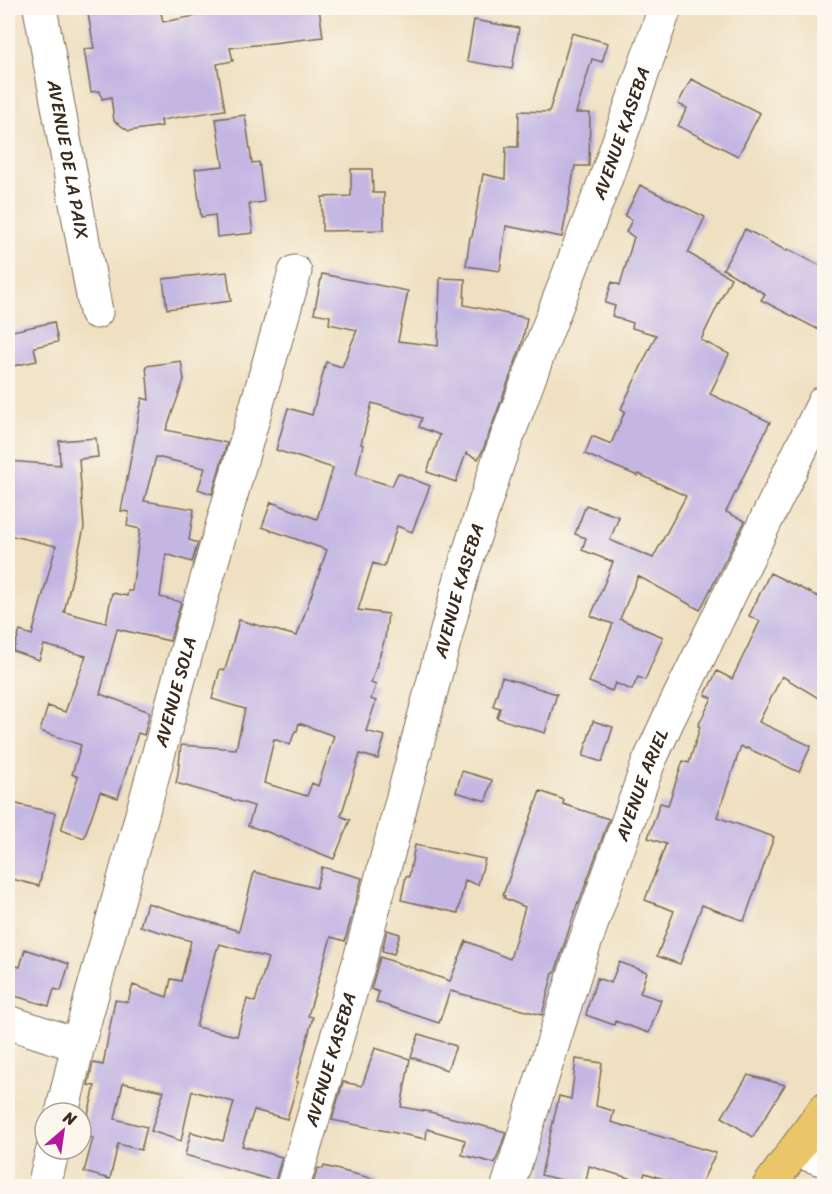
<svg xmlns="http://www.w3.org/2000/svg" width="832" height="1194" font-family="Sriracha,sans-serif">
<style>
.building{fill:#c3b6e3;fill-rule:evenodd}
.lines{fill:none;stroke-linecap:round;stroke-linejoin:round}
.minor-casing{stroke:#7a6a57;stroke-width:35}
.major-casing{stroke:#7a6a57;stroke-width:35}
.minor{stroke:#fff;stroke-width:33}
.major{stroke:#ebc669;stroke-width:33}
.labels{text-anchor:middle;stroke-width:4.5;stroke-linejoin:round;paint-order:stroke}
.street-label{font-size:18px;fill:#3b2a1e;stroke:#fbf7ec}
</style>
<rect width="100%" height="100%" fill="#fbf7ec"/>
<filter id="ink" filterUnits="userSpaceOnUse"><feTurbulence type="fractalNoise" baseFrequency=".0167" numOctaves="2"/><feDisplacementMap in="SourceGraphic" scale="12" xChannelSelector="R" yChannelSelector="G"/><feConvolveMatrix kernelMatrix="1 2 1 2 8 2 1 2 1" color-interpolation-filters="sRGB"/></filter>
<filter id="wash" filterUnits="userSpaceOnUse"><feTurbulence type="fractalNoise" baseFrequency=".008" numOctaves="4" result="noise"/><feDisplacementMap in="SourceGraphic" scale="24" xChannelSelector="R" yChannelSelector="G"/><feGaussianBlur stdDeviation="1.35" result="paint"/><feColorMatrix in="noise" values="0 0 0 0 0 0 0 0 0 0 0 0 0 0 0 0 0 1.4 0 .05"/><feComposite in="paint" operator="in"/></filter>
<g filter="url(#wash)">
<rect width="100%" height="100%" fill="#efe0c1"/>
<g id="blocks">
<path class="building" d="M87,8H160L163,22L238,8H319L323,37L230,48L233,61L217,64L225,110L161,120L162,126L129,131L114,121L111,97L102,99L100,91L91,92L84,49L94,48Z
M474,20L519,28L512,69L467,61Z
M572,33L608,43L602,62L592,59L576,113H590L589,166H575L562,237L506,226L500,271L466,266L470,237H472L483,174L505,179L506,147H518L519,111L549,112Z
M691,79L760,113L738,156L678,126L687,108L678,104Z
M245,115L252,163L259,162L264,202L249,204L253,233L217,237L215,215L201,217L195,169L223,166L216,119Z
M351,169H372L373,193H384V230L322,231V197L351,196Z
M640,185L705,217L688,253L731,278L701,340L729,354L710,394L770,422L726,512L745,521L700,610L638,576L620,619L663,637L645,680L638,677L632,690L615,683L612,691L589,682L613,624L591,616L613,562L582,550L586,538L575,534L586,505L619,517L610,540L653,558L686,496L639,474L638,476L585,454L592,436L611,444L625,411L621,409L656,335L632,328L633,323L612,316L615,306L605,303L612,282L620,285L634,237L626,232L632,220L625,216Z
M745,229L787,251L788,249L825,268V333L761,300L765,294L723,269Z
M227,272L231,301L167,309L163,279Z
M322,274L408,291L398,341L438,346L440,278L465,279L464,305L527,318L522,344L483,450L478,459L466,453L456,482L427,472L440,435L419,427L422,418L372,403L361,444L363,445L356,475L392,486L398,473L430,486L412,532L397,526L384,567L373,563L358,610L388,614L385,638L371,683L376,685L371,699L376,701L366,731L385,736L378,759L360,754L341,816L350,820L334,859L265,831L248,826L254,806L176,783L178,774L181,745L236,749L245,709L212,699L220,669L225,670L239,620L297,636L327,550L262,527L271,502L317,519L333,468L276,450L288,408L312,415L326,362L342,367L357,330L329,324L330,316L314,313ZM299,723L334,736L318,786L312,783L307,796L264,783L274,739L290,745L295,731H297Z
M54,322L58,342L34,347L37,361L8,367V332Z
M181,361L184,380L166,430L227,443L212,494L198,489L205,468L156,457L144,501L194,509L189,540L198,543L192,562L166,554L160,597L181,602L170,641L117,629L100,694L150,712L144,735L138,733L118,798L100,792L84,838L61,830L78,777L72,774L81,745L40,731L48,706L65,712L86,656L44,645L39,660L13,651L20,631L32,635L56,546L8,535V461L60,465L59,441L96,438L98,457L79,459L84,528L64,612L106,623L112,593L127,596L128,591H132L140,529L127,526L129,512L121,511L142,398L149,400L146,366Z
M770,573L825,600V702L782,676L759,722L811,746L799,772L747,748L746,749L741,746L717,817L774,837L744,921L702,905L680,964L657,956L674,911L645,900L666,844L648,838L660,803L668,805L683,761L689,763L700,727L698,726L712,698L705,695L717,671L732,679L760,621L749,616Z
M502,677L557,694L545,733L497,718L500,708L493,706Z
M593,721L613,727L602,762L583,756Z
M462,771L492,780L486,801L456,792Z
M540,791L564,800L563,804L609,819L579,903L578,902L555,973H553L542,1015L450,991L439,1023L376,1002L379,992L371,989L380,957L450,981L466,941L510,959L525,907L504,898L505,896L503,895Z
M8,802L55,813L39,886L8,878Z
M415,845L485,859L478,885L465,880L458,913L401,900L406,876L409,877Z
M322,867L362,878L345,941L331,937L308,1016L313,1017L296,1081L298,1082L287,1119L254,1110L242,1146L282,1157L275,1181L185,1155L191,1132L223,1141L234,1102L192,1091L181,1141L151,1131L164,1091L123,1083L115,1119L147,1127L141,1150L118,1144L110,1179L84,1172L93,1138L83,1135L95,1086L88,1085L93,1063L103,1065L115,1000L128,1002L133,985L167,997L171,979L181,981L191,941L140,926L147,903L239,931L254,872L316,888ZM220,944L268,958L255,1002L247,999L237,1036L196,1027L217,949H218Z
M387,930L400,934L394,954L382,951Z
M25,949L69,964L61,991L54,989L49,1006L8,994V964L20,967Z
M619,962L647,972L640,993L661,1000L649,1033L615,1021L614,1025L586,1015L589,1003L597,978L611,983Z
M419,1034L456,1046L447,1070L411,1057Z
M375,1048L410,1059L401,1107L430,1112L506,1132L495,1163L462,1155L465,1140L427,1129L426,1139L332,1120L343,1082L362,1086Z
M576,1059L602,1063L596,1106L614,1111L611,1122L716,1153L700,1186H685L645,1173L642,1182L589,1166L585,1186L541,1175L559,1096L571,1099Z
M748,1075L785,1085L753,1137L722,1117Z
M324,1166L378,1180L377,1186H312L318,1168L323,1169Z"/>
</g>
</g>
<g filter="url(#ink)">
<use href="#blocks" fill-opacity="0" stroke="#7a6a57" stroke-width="1.5"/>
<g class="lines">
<g class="minor-casing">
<g id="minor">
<path id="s1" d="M40,8L96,312"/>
<path d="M8,1022L78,1045"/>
<path id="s2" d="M62,1113L78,1045L141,818L194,624L295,272"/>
<path d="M795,1150L824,1160"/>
<path d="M44,1186L53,1149"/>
<path id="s3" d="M293,1186L359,963L461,578L498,462L543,341L606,178L665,8"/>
<path id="s4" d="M508,1186L582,951L648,764L668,720L824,402"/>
</g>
</g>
<g class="major-casing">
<path id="major" d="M769,1186L824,1110"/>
</g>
<use href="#minor" class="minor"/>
<use href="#major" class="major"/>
</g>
</g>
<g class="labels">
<g class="street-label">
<text dy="6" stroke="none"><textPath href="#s3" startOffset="1104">AVENUE KASEBA</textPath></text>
<text dy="6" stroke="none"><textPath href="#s1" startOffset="154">AVENUE DE LA PAIX</textPath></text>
<text dy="6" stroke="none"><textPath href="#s3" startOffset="618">AVENUE KASEBA</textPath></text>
<text dy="6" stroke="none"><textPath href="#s2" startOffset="436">AVENUE SOLA</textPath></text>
<text dy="6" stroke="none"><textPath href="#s4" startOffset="423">AVENUE ARIEL</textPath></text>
<text dy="6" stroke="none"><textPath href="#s3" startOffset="132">AVENUE KASEBA</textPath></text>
</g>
</g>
<rect width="832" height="1194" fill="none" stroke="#fbf7ec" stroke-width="30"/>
<g transform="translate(63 1131) rotate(29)"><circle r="28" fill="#fbf7ec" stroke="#aea59a" stroke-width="1.5"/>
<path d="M0-4.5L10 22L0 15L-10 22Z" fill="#b5179e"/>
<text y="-9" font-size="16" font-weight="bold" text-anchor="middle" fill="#3b2a1e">N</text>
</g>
</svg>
